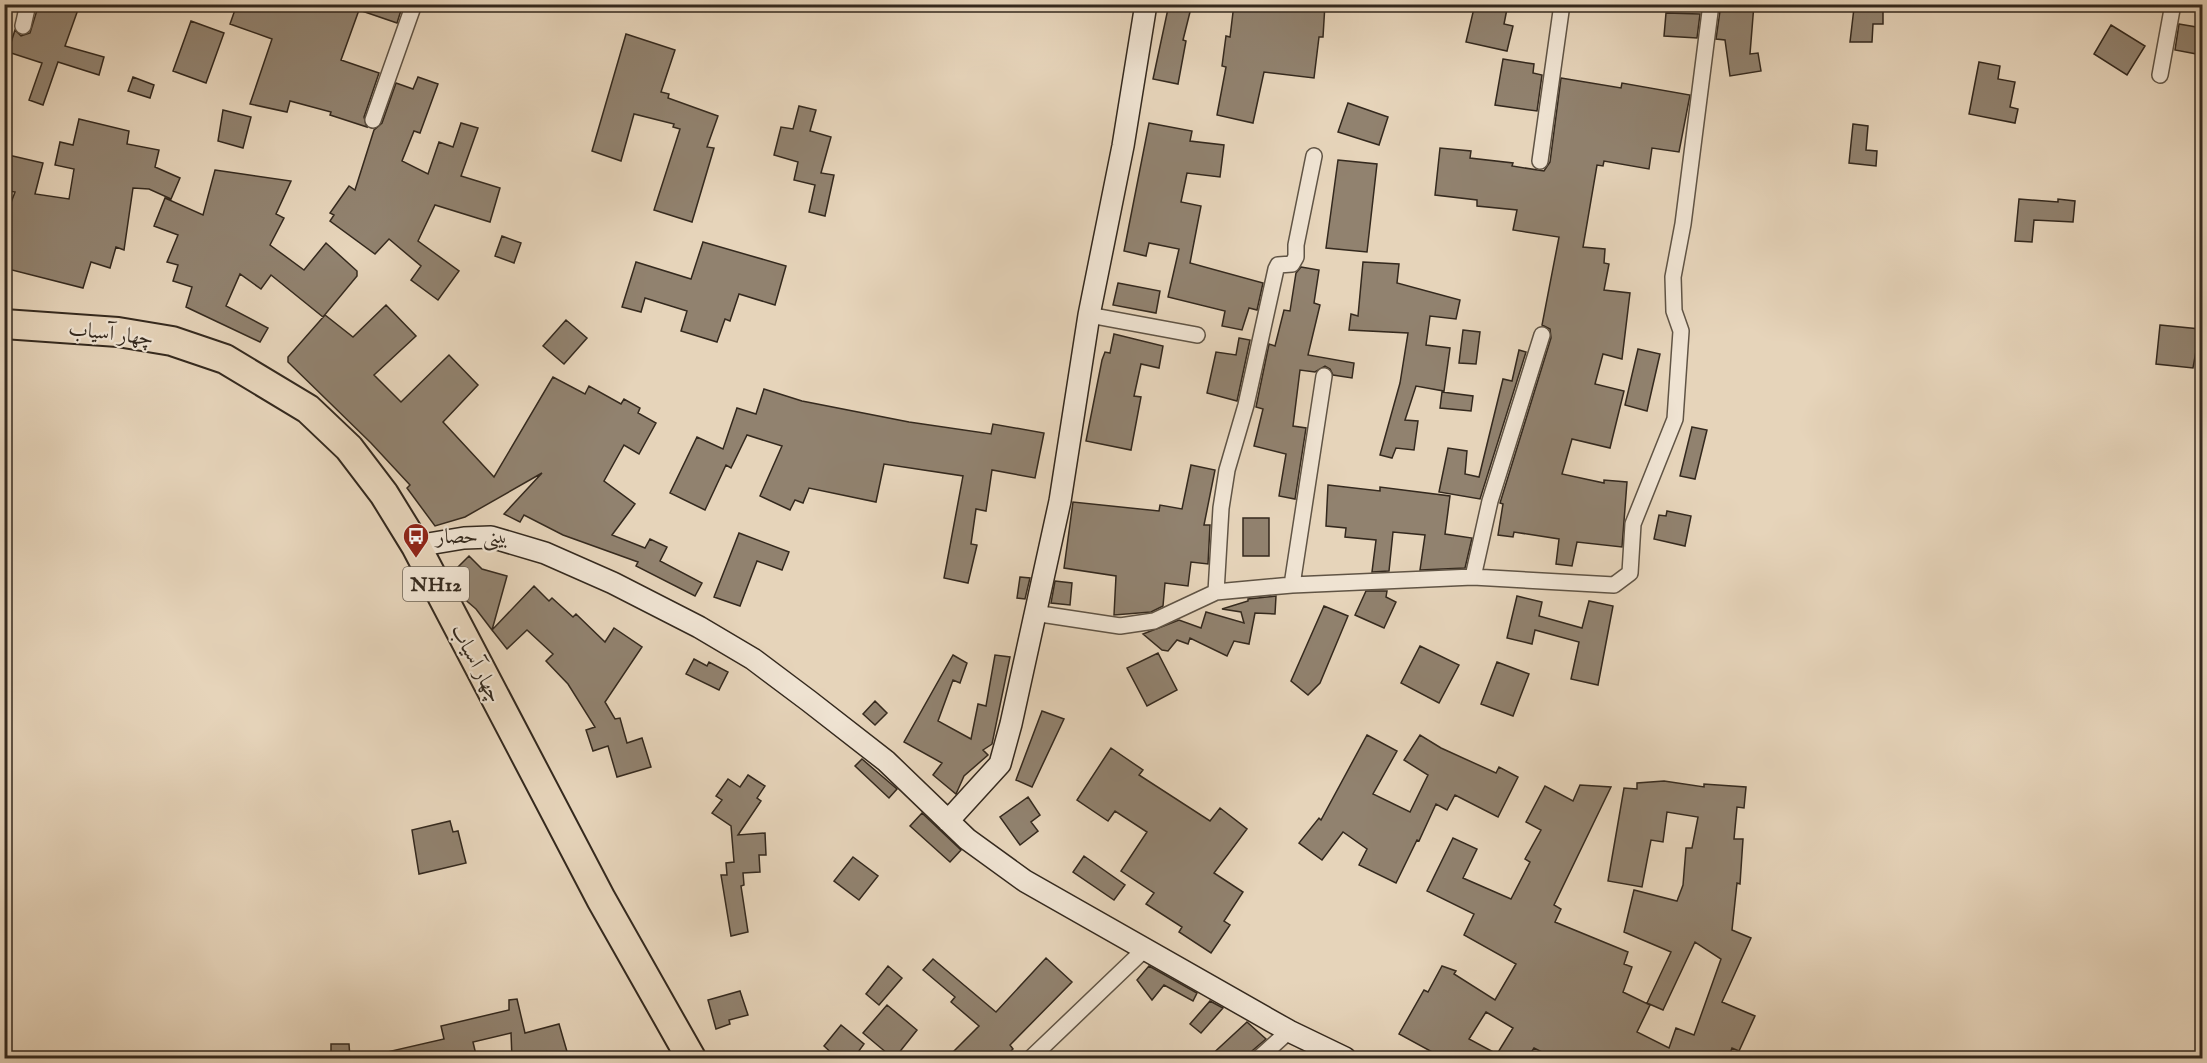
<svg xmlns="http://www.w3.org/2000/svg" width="2207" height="1063" font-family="'IM FELL English',Amiri,serif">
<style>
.building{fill:#91826f;stroke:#34291e;stroke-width:1.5;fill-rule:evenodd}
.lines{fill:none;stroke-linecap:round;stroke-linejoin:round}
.street-casing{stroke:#605445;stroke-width:18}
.secondary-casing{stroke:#34291e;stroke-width:24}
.highway-casing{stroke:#34291e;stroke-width:32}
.street{stroke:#efe3d2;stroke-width:15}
.secondary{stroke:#efe3d2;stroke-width:21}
.highway{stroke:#e6d4ba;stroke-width:28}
.labels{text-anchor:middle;stroke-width:4.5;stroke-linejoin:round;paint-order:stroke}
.shield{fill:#efe3d2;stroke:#6c6154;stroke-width:1.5}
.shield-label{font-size:20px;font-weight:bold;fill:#34291e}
.street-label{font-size:21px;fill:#34291e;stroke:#efe3d2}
.poi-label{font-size:21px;fill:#34291e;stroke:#efe3d2;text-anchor:start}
</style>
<rect width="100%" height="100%" fill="#e6d4ba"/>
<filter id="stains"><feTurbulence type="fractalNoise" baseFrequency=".00333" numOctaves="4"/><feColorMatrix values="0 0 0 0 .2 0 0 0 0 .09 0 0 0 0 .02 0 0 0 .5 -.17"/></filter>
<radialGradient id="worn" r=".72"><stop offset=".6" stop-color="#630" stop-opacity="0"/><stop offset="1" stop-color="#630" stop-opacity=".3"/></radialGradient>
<path class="building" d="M45,4H80L65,46L104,57L99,75L58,62L43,105L29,100L42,63L8,52L15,30L21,36L30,33L37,10L42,11Z
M237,4H403L397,23L359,10L341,60L379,73L364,117L367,127L330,115L331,112L290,101L287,112L250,104L272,39L230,24Z
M1169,4H1192L1183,40L1186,41L1178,84L1153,79Z
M1234,4H1325L1323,37H1319L1314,78L1264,72L1253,123L1217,115L1226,67L1222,66L1226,36L1230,37Z
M1475,4H1508L1504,24L1513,26L1507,51L1466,42Z
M1721,4H1754L1750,54L1758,53L1761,71L1730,76L1725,40L1716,39Z
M1854,8L1883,10V24H1873L1872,42H1850Z
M1666,13L1700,14L1697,38L1664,36Z
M191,21L224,33L206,83L173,71Z
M2179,24L2202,28V55L2175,50Z
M2111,25L2145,46L2127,75L2094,54Z
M626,34L675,50L661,92L669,94L668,98L718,116L707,147L714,148L692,222L654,210L680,129L673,127L674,124L634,114L621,161L592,151Z
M1503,59L1534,64L1533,73L1542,75L1537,111L1495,105Z
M1979,62L2000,66L1998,79L2015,82L2010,107L2018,109L2015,123L1969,114Z
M133,77L154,85L150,98L128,91Z
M418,77L438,84L420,133L414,131L402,161L428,174L439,142L453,147L461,123L478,128L461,176L500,188L490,222L435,205L418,241L459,271L438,300L411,280L421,266L389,239L375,254L330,221L334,215L330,213L349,186L355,190L374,130L382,123L396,83L413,89Z
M1561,78L1621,88L1622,83L1690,95L1679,152L1652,148L1649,169L1604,161L1603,166L1597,165L1583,247L1605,249L1604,263L1609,264L1604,290L1630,293L1622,359L1603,354L1595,384L1624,391L1610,448L1572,439L1562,474L1604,483V480L1627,482L1622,547L1577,542L1572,566L1556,564L1559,539L1514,532L1513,537L1498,535L1503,504L1500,503L1551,338L1550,329L1542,325L1559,237L1513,230L1517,210L1477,206V200L1435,195L1440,148L1471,151L1470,158L1513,163L1512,166L1544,171L1550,162Z
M1348,103L1388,117L1379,145L1338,132Z
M799,106L816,110L810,131L831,137L821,173L834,175L825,216L809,212L815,185L794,180L798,162L774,155L781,127L793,129Z
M223,110L251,117L243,148L218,141Z
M79,119L129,131L127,144L159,150L155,167L180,178L171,199L149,189L133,188L124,250L116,247L110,268L91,262L83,288L4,268V221L15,192L4,190V154L43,163L35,194L69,199L74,169L55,165L60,142L73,145Z
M1149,123L1192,131L1190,141L1224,145L1220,177L1187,173L1181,202L1201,206L1190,263L1263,283L1257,310L1249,308L1242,330L1222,326L1225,311L1168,297L1179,249L1149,243L1146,256L1124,251Z
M1853,124L1868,126L1866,150L1877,151L1876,166L1849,163Z
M1338,160L1377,164L1367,252L1326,248Z
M215,170L291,181L276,214L284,218L270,245L304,270L326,243L357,271V276L323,317L271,275L261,289L240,274L226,306L268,328L260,342L186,307L192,287L173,281L178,265L167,262L178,235L154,226L165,198L203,215Z
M2019,199L2058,202V199L2075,201L2073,222L2034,220L2032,242L2015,241Z
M502,236L521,243L514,263L495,256Z
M703,242L786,266L775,305L739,294L730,321L725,319L717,342L681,331L687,311L645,298L641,312L622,307L636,262L691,279Z
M1363,262L1399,264L1397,283L1460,300L1456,319L1430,316L1426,345L1450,348L1444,391L1416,386L1405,420L1418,421L1414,450L1396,448L1392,458L1380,455L1400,383L1408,333L1349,330L1351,314L1358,316Z
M1301,267L1319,270L1314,303L1320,305L1308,355L1354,363L1352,378L1333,375L1330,369L1325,366L1315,372L1300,370L1293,426L1306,428L1295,499L1279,496L1286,454L1254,446L1263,409L1256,407L1269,344L1275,346L1284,310L1290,311L1296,273Z
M1118,283L1160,291L1156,313L1113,305Z
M386,305L416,336L374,375L401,402L449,355L478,385L443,422L494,477L553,377L585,394L589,386L621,404L624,399L640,408L638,413L656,423L639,454L624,445L604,481L635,504L612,535L645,548L650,539L667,547L660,561L702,583L695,596L636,566L638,562L563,535L524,515L520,522L504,514L542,473L465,517L435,526L407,488L410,485L371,443L288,362V357L325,315L353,337Z
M566,320L587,338L564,364L543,346Z
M2160,325L2200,329L2193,368L2156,364Z
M1463,330L1480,332L1476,364L1459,363Z
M1114,334L1163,346L1159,368L1141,364L1134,396L1141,397L1131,450L1086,441L1102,360L1105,352L1110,353Z
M1239,338L1250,340L1237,401L1207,393L1216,352L1236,355Z
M1638,349L1660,354L1647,411L1625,405Z
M1519,350L1526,352L1480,499L1439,492L1448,448L1467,451L1465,474L1479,477L1503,379L1512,381Z
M764,389L802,401L909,422L991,434L993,424L1044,433L1035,478L992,470L986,511L976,509L971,544L977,545L968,583L944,578L963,476L884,464L876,502L809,488L803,503L795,500L790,510L760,496L782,446L747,435L731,468L726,465L705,510L670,493L697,437L723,449L737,408L756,414Z
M1442,392L1473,396L1471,411L1440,408Z
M1692,427L1707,430L1695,479L1680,476Z
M1191,465L1215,470L1204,525H1210L1208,564L1191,562L1188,586L1165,583L1163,606L1151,612L1114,615L1116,576L1064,568L1073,502L1159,511L1160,505L1182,509Z
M1328,485L1380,491V487L1450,496L1445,534L1472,538L1465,568L1420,570L1425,535L1393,532L1389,571L1372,572L1376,540L1345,537L1346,528L1326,526Z
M1667,511L1691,516L1685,546L1654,539L1659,515L1666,516Z
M1243,518H1269V556H1243Z
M739,533L789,552L782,570L757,561L740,606L714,597Z
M469,556L482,569L507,576L492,630L476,609L461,596L451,574Z
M1020,577L1030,578L1025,599L1017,598Z
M1055,581L1072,583L1070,605L1051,603Z
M534,586L549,601L552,598L573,617L576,614L605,642L614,628L642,647L605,702L615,719L620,718L627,743L642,738L651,767L617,777L608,746L593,751L586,730L595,727L568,684L546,661L553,654L527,630L507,649L492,630Z
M1366,591H1387L1386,597L1396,602L1384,628L1355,615Z
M1276,596L1275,614L1255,613L1249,644L1234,641L1227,656L1190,638L1188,644L1177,640L1168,651L1162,650L1143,634L1179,620L1201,628L1206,612L1244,623L1241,612L1222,609L1248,601V599Z
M1517,596L1542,602L1539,616L1582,628L1589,601L1613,606L1598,685L1571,679L1579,642L1535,630L1532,644L1507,638Z
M1324,606L1348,616L1320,683L1308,695L1291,681Z
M1420,646L1459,665L1439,703L1401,683Z
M1158,653L1177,690L1147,706L1127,668Z
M953,655L967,663L960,683L953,680L938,721L971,739L978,704L986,706L995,655L1010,657L992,744L983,750L988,755L964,776L956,794L933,775L942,763L904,742Z
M694,659L707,666L709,662L728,672L719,690L686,674Z
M1497,662L1529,674L1513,716L1481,704Z
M875,701L887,713L875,725L863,714Z
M1042,711L1064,719L1032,787L1016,780Z
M1367,735L1397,751L1373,794L1410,812L1428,775L1404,760L1420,735L1441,748L1496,773L1499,767L1518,777L1498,817L1455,795L1447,810L1436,804L1419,841L1417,840L1396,883L1359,865L1367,849L1343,832L1322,860L1299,843L1319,818L1321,820Z
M1111,748L1143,770L1139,775L1210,821L1220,808L1247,829L1214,873L1243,892L1224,921L1230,925L1211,953L1179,932L1182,927L1146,904L1154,893L1121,871L1147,832L1115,811L1108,821L1077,800Z
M862,759L897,789L889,798L855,766Z
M748,775L765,786L757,798L761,801L738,835L765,833L766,855H759L760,872L743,873L744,885L741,886L748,932L731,936L721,875H727L726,863L734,862L731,826L712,813L722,800L716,796L728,779L740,787Z
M1664,781L1704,787V784L1746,787L1744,808L1737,807L1734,839H1743L1740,884L1737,883L1732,930L1751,938L1722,1002L1755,1016L1739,1051L1732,1048L1728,1059H1556L1534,1048L1527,1059H1445L1399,1034L1424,990L1428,992L1442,966L1456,971L1454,974L1495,1000L1516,964L1464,935L1474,914L1427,891L1453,838L1477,849L1463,878L1511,899L1530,862L1525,859L1541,830L1526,822L1545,786L1573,801L1580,785L1611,787L1554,905L1561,909L1555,922L1628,952L1624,964L1632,967L1623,992L1650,1005L1637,1032L1669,1048L1676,1028L1694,1035L1721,959L1695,942L1663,1010L1647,1003L1671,952L1624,932L1634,890L1677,901L1683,885L1686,848H1692L1698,817L1667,812L1663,842L1651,840L1642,887L1608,881L1624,788L1637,789V783ZM1486,1012L1513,1028L1497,1054L1469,1039Z
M1028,797L1040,815L1031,822L1038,831L1020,845L1000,817Z
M922,813L961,850L950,862L910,826Z
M450,821L453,832L458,831L466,863L419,874L412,830Z
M1084,856L1125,885L1114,900L1073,872Z
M853,857L878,876L859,900L834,881Z
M1046,958L1072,982L1010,1045L1013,1049L1003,1059H946L979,1026L951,1002L955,997L923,970L933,959L996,1012Z
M888,966L902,978L879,1005L866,994Z
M1149,966L1197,993L1193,1001L1164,985L1152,1000L1137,980Z
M740,991L748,1015L729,1020L730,1024L716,1029L708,1000Z
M517,999L525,1033L559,1024L568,1055L556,1059H512L511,1033L473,1042L477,1059H387V1052L444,1039L441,1026L509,1010V1000Z
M1210,1001L1223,1008L1201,1033L1190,1024Z
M887,1005L917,1030L894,1059L863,1033Z
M1247,1022L1266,1039L1252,1051L1249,1059H1207Z
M841,1025L864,1044L853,1059H838L824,1046Z
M331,1044H349L350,1059H331Z"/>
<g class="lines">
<g class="street-casing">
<path id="street" d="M23,26L28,4
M2160,75L2173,4
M373,120L414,4
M1540,161L1562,4
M1089,315L1197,335
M1473,577L1490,501L1542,335
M1292,585L1324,376
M1216,592L1221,508L1227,470L1246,405L1276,269L1278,265L1292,264L1296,257V245L1314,156
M1034,613L1120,626L1154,621L1216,592L1292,585L1473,577L1614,585L1630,573L1633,524L1675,419L1681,331L1674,311L1673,277L1683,224L1711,4
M1031,1058L1146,948
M1259,1058L1289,1031"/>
</g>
<g class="secondary-casing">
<path id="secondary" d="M416,546L464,538L491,537L545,553L613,583L699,627L753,659L809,701L886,761L967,839L1025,881L1289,1031L1345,1058
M948,821L1000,764L1011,724L1060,501L1089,315L1123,146L1146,4"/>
</g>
<g class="highway-casing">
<path id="highway" d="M4,324L118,332L172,341L225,359L308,409L349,448L384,494L416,546L601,899L691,1058"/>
</g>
<use href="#street" class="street"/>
<use href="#secondary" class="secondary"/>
<use href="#highway" class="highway"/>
</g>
<defs>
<g id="bus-pin" transform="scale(1.35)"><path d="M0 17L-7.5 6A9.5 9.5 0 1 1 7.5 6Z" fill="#8f2418" stroke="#efe3d2"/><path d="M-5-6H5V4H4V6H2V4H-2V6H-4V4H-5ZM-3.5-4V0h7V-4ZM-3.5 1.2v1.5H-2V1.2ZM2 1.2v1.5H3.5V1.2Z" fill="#fff"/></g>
</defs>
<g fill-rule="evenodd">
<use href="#bus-pin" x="416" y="536"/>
</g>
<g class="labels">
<rect class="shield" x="403" y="567" width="66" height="34" rx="4.5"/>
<g class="shield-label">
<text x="436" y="591">NH12</text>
</g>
<g class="street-label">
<text transform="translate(111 333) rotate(7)" y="7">چهار آسیاب</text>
<text transform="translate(477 663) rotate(62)" y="7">چهار آسیاب</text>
</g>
<g class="poi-label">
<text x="436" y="543">بینی حصار</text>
</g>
</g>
<rect width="2207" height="1063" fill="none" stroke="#e6d4ba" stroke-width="24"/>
<rect x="6" y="6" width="2195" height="1051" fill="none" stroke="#34291e" stroke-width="3"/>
<rect x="12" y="12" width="2183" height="1039" fill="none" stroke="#34291e" stroke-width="1.5"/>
<rect width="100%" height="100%" filter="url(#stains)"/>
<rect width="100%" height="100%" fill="url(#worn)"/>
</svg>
